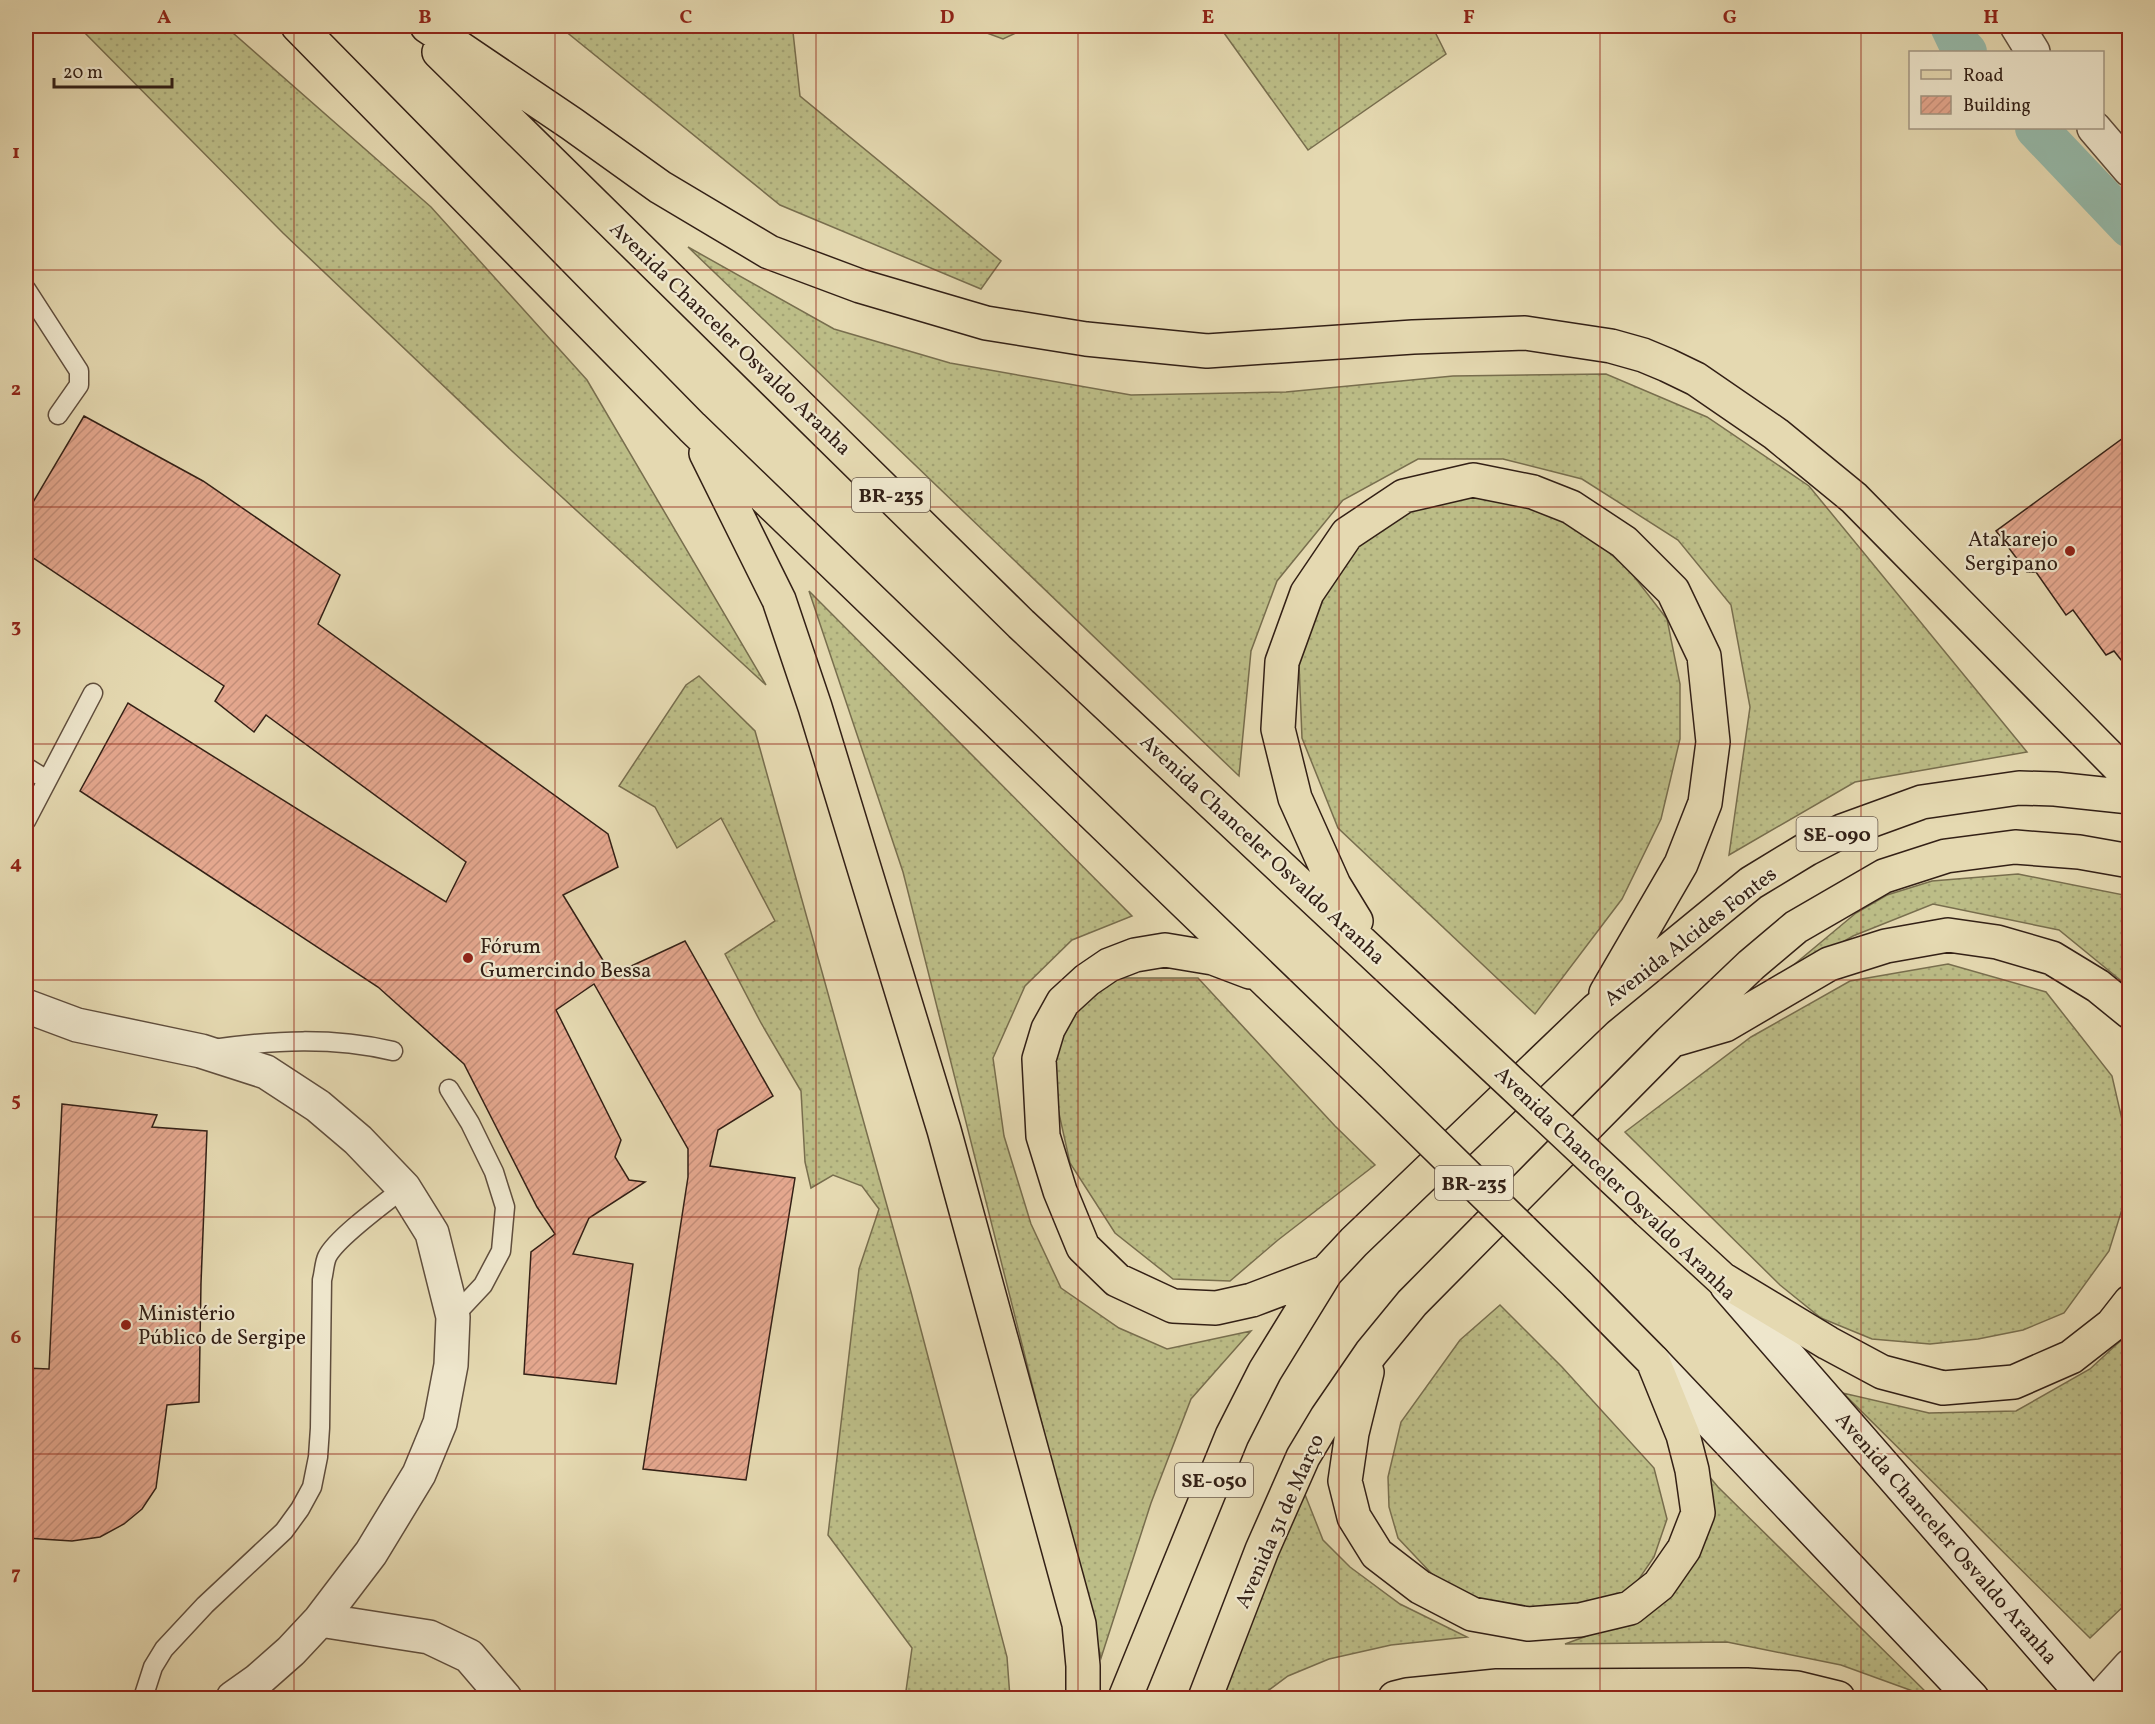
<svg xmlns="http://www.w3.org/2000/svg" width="2155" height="1724" font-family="Vollkorn,serif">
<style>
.grass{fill:url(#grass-dots);stroke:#786e4e;stroke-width:1.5}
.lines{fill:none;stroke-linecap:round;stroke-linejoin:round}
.canal{stroke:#96baaa;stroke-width:42}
.building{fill:url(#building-hatch);stroke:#332016;stroke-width:1.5}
.service-casing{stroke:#604e3d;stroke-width:21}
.minor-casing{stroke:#604e3d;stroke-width:36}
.secondary-casing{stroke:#332016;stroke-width:36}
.primary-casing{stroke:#332016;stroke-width:36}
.service{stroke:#eee6cc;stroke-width:18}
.minor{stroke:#eee6cc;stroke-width:33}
.secondary{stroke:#eee6cc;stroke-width:33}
.primary{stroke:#e5d9b1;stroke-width:33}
.primary-bridge-casing{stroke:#332016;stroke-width:36;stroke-linecap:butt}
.primary-bridge{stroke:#e5d9b1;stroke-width:33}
.grid{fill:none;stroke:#8f2418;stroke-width:1.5;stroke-opacity:0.55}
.poi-dot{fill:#8f2418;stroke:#eee6cc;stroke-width:2}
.labels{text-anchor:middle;stroke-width:4.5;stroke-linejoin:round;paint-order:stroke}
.shield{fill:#eee6cc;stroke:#6b5b4d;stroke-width:1.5}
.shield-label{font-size:20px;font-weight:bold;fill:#332016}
.street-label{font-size:21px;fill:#332016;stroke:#eee6cc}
.poi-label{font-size:21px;fill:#332016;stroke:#eee6cc;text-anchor:start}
.neatline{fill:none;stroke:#8f2418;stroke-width:2}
.grid-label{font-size:20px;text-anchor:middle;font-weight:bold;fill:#8f2418}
</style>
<defs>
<pattern id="grass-dots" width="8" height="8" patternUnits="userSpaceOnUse" patternTransform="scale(1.5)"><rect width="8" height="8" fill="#bcbd87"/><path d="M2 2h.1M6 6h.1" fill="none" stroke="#a2a274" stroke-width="1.8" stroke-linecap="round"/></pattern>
<pattern id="building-hatch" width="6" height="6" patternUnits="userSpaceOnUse" patternTransform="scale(1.5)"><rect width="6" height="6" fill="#e4a78e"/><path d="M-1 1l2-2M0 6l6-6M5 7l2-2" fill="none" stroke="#c48f7a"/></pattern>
</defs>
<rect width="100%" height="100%" fill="#e5d9b1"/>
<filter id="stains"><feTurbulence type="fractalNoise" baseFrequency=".00333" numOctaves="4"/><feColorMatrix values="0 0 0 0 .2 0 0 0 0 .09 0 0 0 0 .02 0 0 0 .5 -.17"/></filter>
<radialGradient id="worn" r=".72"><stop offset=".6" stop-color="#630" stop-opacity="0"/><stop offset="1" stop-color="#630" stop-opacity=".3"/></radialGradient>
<path class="grass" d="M78,26H225L431,207L587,380L766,685L513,452L283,233Z
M559,26H802L793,32L800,96L1001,261L981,289L780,205Z
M968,26H1031L1003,39Z
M1219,26H1432L1446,54L1308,150Z
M688,247L834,329L950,363L1131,395L1286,392L1453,376L1606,374L1707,417L1809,486L2027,752L1855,782L1729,855L1750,707L1731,605L1678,540L1582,479L1503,459H1418L1343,500L1277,581L1251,651L1239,776Z
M1444,493L1534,502L1580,527L1629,570L1667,619L1680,684V739L1661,819L1622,899L1535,1014L1338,828L1302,738L1299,664L1320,601L1339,565L1369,536L1413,504Z
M809,591L1132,916L1072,940L1025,986L993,1058L1004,1136L1031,1224L1061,1288L1119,1328L1167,1349L1251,1331L1191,1399L1151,1503L1101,1658L903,872Z
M699,676L755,731L911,1292L1007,1657L1010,1698H905L912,1648L828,1535L859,1269L879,1209L862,1186L833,1175L811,1188L805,1162L801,1091L761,1023L725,954L775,921L721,818L677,848L655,807L619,786L686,685Z
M2018,874L2129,896V993L2119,979L2059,930L1933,904L1853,936L1772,983L1856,913L1887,895L1932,881Z
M1948,964L2046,992L2112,1076L2129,1150V1187L2109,1251L2064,1313L2023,1330L1978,1339L1930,1344L1872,1339L1821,1318L1780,1285L1625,1132L1751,1037L1850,981Z
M1112,978H1198L1335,1126L1375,1165L1278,1240L1230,1281L1173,1279L1115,1233L1070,1163L1050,1073L1049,1044L1073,1015Z
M1500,1305L1562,1367L1654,1468L1667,1519L1654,1557L1626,1598L1589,1616L1463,1599L1431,1573L1398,1538L1389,1507L1388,1477L1401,1422L1460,1340Z
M2129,1333V1601L2090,1638L1843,1393L1929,1413L2016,1411L2090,1369Z
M1698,1463L1718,1487L1932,1698L1841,1665L1727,1642L1565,1644L1633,1619L1674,1590Z
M1302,1487L1323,1540L1350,1567L1400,1604L1467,1637L1391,1645L1329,1659L1288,1676L1258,1698H1222Z"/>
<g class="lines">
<path class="canal" d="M1951,26L1961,47L1966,52
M2036,128L2130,227"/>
</g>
<path class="building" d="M84,416L203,481L340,575L318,624L608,834L618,867L563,895L612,975L685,941L773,1096L718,1130L710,1166L795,1178L746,1480L643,1469L688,1177V1149L594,984L556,1010L621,1140L615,1157L629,1180L645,1182L589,1218L573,1254L633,1264L616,1384L524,1374L531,1252L555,1234L537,1207L464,1064L378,987L80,791L128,703L446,902L466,862L266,715L254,732L215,701L224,686L26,553V514Z
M2130,433V671L2114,651L2106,655L2073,610L2066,615L2036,572H2027L1996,531Z
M62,1104L157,1115L152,1127L207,1131L201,1283L199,1402L167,1405L156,1488L142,1509L124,1524L100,1537L72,1541L26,1538V1368L49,1369Z"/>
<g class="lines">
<g class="service-casing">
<path id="service" d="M26,289L79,371V385L58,415
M26,767L47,780
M26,821L93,693
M213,1049C274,1040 332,1037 393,1051
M449,1089L470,1123L494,1172L505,1207L501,1251L483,1285L453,1317
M143,1698L153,1667L164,1649L205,1605L284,1531L300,1509L312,1487L318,1457L320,1428L322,1280C324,1273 324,1264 327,1257C336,1238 386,1202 404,1188"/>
</g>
<g class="minor-casing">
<path id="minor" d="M2017,26L2033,52
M2094,128L2130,170
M26,1006L77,1025L201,1051L266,1072L318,1106L358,1140L404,1188L432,1233L453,1317L451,1365L440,1423L419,1474L371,1553L320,1620L291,1651L257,1681L233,1698
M320,1620L429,1637L469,1656L505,1698
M2101,1698L2130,1666"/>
</g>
<g class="secondary-casing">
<path id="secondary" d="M1727,1286L2086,1698
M1654,1362L1972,1698"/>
</g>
<g class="primary-casing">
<path id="primary" d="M298,26L692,427L1371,1082
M427,26L572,124L660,187L769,252L860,286L986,323L1086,339L1207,351L1413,337L1525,333L1611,346L1643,355L1667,365L1696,379L1776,434L1854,498L2130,778
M439,52L1021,624L1443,1019
M706,453L779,600L815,707L944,1130L1079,1624L1083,1666V1698
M1356,921L1334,885L1295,798L1278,729L1282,662L1307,593L1347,534L1404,496L1473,480L1533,492L1571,507L1624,542L1673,591L1704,656L1713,742L1705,803L1681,864L1606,993
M1250,972L1213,958L1165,950L1135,955L1109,965L1087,980L1063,1002L1048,1029L1039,1059L1043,1136L1060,1191L1083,1247L1117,1280L1173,1306L1216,1308L1252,1300L1326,1272
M1677,1039L1725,1025L1829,964L1886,946L1948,935L1997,942L2052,958L2098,986L2130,1012
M1648,1211L1722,1279L1828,1343L1882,1372L1943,1388L2014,1382L2071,1357L2112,1325L2130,1302
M1367,1372L1352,1433L1345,1481L1354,1517L1377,1554L1420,1587L1472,1614L1528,1624L1580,1620L1630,1608L1659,1585L1684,1549L1698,1513L1692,1470L1683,1435L1653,1361L1578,1285
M1125,1698L1232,1436L1265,1371L1326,1272L1354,1242L1596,1010L1751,883L1807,849L1842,831L1922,802L2019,788L2055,789L2130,797
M1205,1698L1262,1550L1303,1457L1327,1417L1371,1353L1412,1303L1670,1042L1751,965L1796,927L1884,876L1946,856L2015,847L2079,852L2130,861
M1395,1698L1407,1695L1497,1686L1747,1685L1797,1688L1838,1698"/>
</g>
<use href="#service" class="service"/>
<use href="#minor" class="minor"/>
<use href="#secondary" class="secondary"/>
<use href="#primary" class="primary"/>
<g class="primary-bridge-casing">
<path id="primary-bridge" d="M1443,1019L1648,1211
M1371,1082L1578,1285"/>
</g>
<use href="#primary-bridge" class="primary-bridge"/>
</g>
<path class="grid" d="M294,26V1698M555,26V1698M816,26V1698M1078,26V1698M1339,26V1698M1600,26V1698M1861,26V1698M26,270H2130M26,507H2130M26,744H2130M26,980H2130M26,1217H2130M26,1454H2130"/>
<g class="poi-dot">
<circle cx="2070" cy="551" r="6"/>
<circle cx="468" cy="958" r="6"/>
<circle cx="126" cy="1325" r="6"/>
</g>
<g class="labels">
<g class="shield">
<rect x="852" y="478" width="78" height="34" rx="4.5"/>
<rect x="1796.5" y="817" width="81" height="34" rx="4.5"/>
<rect x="1435" y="1166" width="78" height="34" rx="4.5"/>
<rect x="1175" y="1463" width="78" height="34" rx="4.5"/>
</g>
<g class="shield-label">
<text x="891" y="502">BR-235</text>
<text x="1837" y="841">SE-090</text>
<text x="1474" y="1190">BR-235</text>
<text x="1214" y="1487">SE-050</text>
</g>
<g class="street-label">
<text transform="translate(731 338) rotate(44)" y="7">Avenida Chanceler Osvaldo Aranha</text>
<text transform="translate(1263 849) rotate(43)" y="7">Avenida Chanceler Osvaldo Aranha</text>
<text transform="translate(1690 936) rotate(-38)" y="7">Avenida Alcides Fontes</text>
<text transform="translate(1616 1183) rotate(44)" y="7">Avenida Chanceler Osvaldo Aranha</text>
<text transform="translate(1279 1521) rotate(-66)" y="7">Avenida 31 de Março</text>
<text transform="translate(1947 1538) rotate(49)" y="7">Avenida Chanceler Osvaldo Aranha</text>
</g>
<g class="poi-label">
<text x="2058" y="546" text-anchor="end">Atakarejo<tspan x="2058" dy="24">Sergipano</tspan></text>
<text x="480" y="953">Fórum<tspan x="480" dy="24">Gumercindo Bessa</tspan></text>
<text x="138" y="1320">Ministério<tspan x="138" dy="24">Público de Sergipe</tspan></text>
</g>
</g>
<rect width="2155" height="1724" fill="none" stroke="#e5d9b1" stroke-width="66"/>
<rect x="1909" y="51" width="195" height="78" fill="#eee6cc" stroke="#a39783" stroke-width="1.5"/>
<rect x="1921" y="70" width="30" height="9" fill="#e5d9b1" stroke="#a39783" stroke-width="1.5"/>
<text x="1963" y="81" font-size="18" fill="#332016">Road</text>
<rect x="1921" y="96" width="30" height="18" fill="url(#building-hatch)" stroke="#a39783" stroke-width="1.5"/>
<text x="1963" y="111" font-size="18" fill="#332016">Building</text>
<path d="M54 78v9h118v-9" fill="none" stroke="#332016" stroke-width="3"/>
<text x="63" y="78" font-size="18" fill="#332016" stroke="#eee6cc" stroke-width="4.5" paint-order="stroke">20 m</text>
<rect x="33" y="33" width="2089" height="1658" class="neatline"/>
<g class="grid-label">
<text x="164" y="23">A</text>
<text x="425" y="23">B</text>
<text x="686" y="23">C</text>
<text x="947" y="23">D</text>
<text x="1208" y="23">E</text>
<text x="1469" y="23">F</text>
<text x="1730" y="23">G</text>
<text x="1991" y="23">H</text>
<text x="16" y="158">1</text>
<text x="16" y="395">2</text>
<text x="16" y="632">3</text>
<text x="16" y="869">4</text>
<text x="16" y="1106">5</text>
<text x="16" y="1343">6</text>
<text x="16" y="1579">7</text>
</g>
<rect width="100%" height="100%" filter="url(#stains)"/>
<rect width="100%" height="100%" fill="url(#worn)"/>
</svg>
